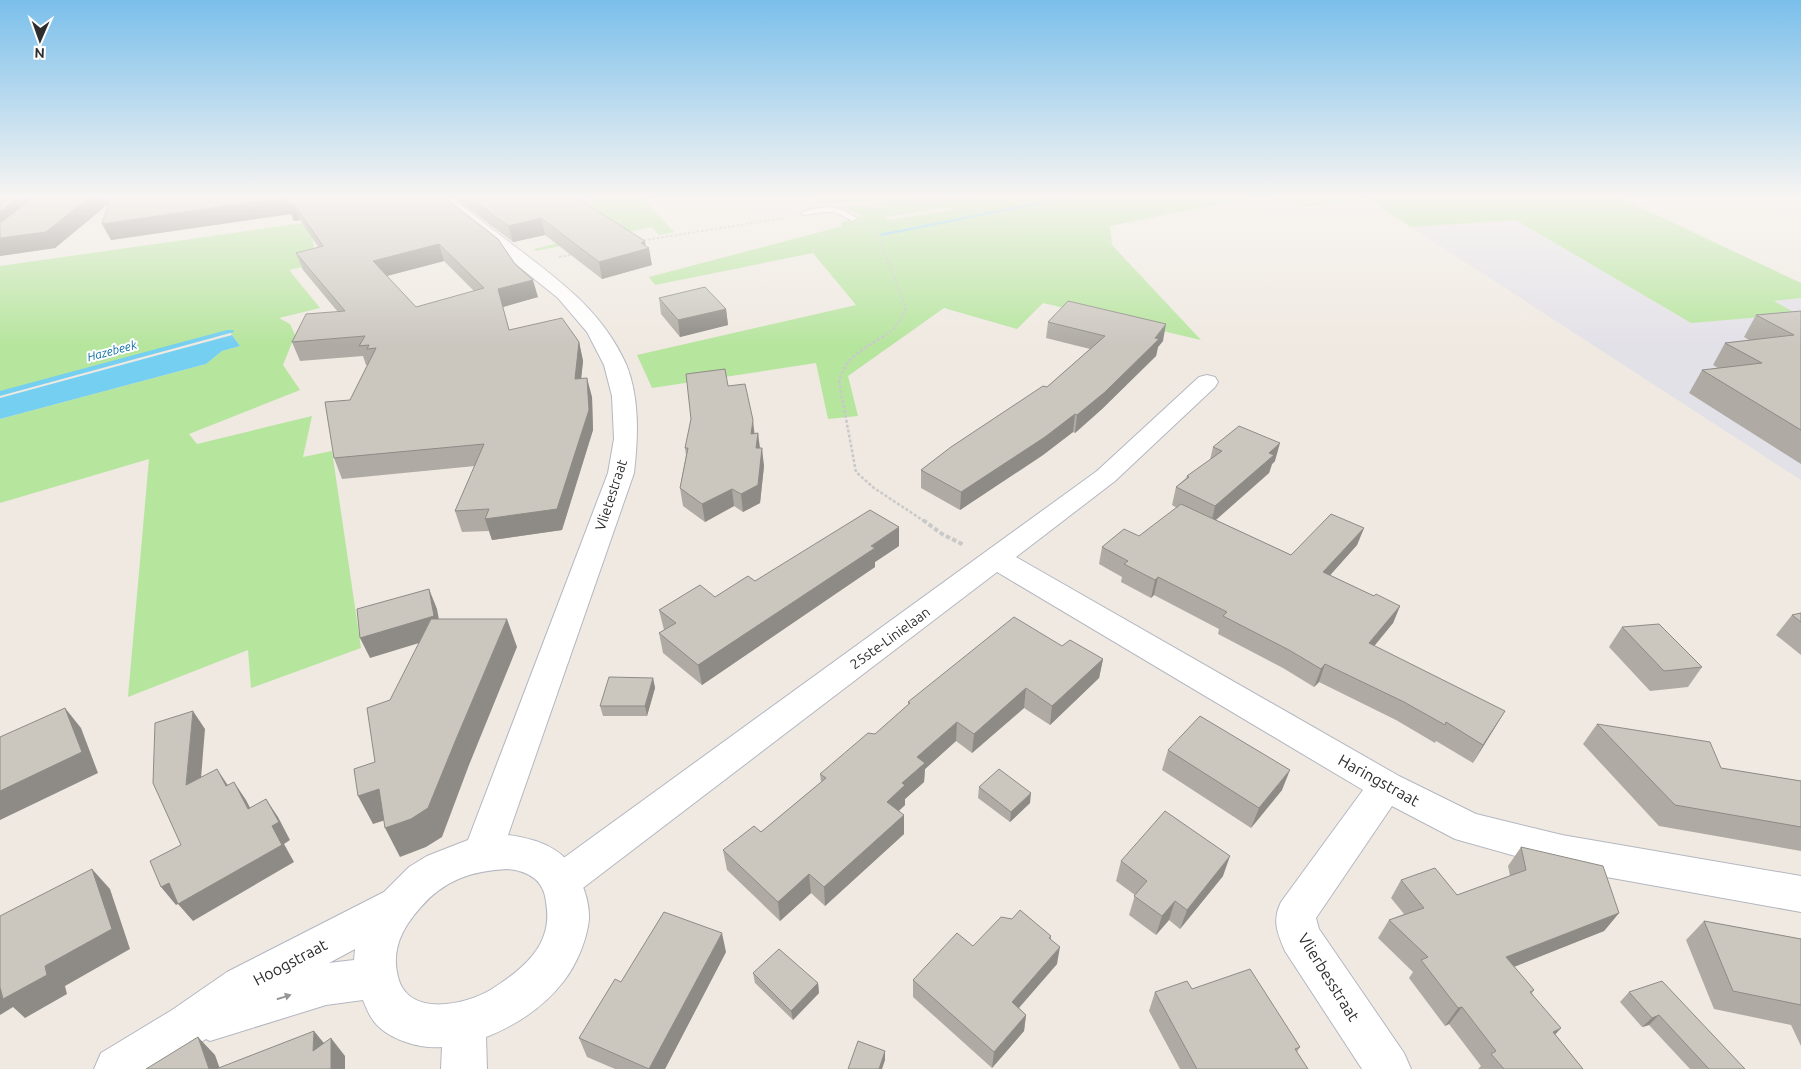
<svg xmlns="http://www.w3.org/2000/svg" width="1801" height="1069" font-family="Ubuntu,sans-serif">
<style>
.industrial{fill:#e3e1e8}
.green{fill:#b6e59e;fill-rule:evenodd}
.water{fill:#75cff0}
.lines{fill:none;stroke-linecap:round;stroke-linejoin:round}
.stream{fill:#75cff0;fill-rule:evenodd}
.lane-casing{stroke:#b4b7c1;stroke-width:2}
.street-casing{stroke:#b4b7c1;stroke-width:2}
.secondary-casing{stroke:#b4b7c1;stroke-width:2}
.path-far2{stroke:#c9c9c9;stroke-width:2;stroke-dasharray:2.5 2;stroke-linecap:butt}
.path-far1{stroke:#c9c9c9;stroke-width:2.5;stroke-dasharray:3 2;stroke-linecap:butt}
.path{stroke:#c9c9c9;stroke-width:4;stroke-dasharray:4.5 2.5;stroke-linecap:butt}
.lane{fill:#fff;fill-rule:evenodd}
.street{fill:#fff;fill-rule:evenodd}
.secondary{fill:#fff;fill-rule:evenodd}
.wall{fill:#afaba4;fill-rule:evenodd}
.shaded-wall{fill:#8e8b86}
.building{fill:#cbc7bf;stroke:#8e8b86;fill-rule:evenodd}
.oneway{fill:#969696}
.labels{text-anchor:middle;stroke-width:4;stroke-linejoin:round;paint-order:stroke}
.far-water-label{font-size:12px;font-style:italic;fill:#0d6fa3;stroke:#fff}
.street-label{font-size:14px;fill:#2e2e2e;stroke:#fff}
.near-street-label{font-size:16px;fill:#2e2e2e;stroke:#fff}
</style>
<rect width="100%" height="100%" fill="#efe9e1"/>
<path class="industrial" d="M1516,220L1691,323L1795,314L1773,301L1801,298V480L1411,227Z"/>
<path class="green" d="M604,196H668L644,200L674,232L659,235L652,227L536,251L534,249L607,231L580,202Z
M816,196H911L921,198L932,196H969L915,202L914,204L980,196H1616L1801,283V298L1774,301L1797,314L1691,323L1516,220L1411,227L1367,198L1308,207L1261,196L1110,226L1112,245L1201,340L1043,303L1017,329L944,308L848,376L858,416L828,419L816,363L652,388L637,355L856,305L813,253L655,285L649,277L843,226L840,223L862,216L841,206H888L872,203L815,202ZM950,207L953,210L887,220L884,217Z
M310,222L316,264L289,270L320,308L279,318L290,324L295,335L283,365L300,390L189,434L197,444L312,416L303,457L332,451L361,648L251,688L248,650L128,697L149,459L0,503V419L206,364L222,351L240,346L230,332L0,394V266Z"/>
<path class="water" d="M232,335L240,346L222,351L206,364L0,419V398Z"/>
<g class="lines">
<path class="stream" d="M1070,196H1080L882,236L879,234Z
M227,330H233L234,332L0,396V391Z"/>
<g class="lane-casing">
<path id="lane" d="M830,207L843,210L857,218L853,221L834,212H824L804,215L800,213L812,209Z"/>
</g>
<g class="street-casing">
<path id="street" d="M1207,375L1215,377L1218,382L1215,387L1115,481L1016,557L1399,776L1476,814L1562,835L1801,876V912L1562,869L1455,839L1392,806L1316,918L1319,929L1404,1053L1411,1069H1362L1285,951C1277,932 1272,921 1281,902L1363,790L997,572L575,894L561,900L547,894L541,882L547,870L1097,471L1199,377Z"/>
</g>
<g class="secondary-casing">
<path id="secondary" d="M431,196H449C473,214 497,233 521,251C564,284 603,313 626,364C640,398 638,438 634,473L508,835C524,837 541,841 555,850C576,863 590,895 589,919C587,940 576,966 563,982C543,1008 516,1025 486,1037L487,1069H441L442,1047C422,1049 394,1041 379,1027C371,1020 367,1010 363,1000L326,1005L210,1041L206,1039L159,1069H94L101,1053L172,1010L227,972L384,892L409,867L427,856L468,840L608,473L614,439L612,396L604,365L587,332L558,298ZM507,869C527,871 544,879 546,902C548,914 548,924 544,935C537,958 511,977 492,989C466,1005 408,1018 398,977C391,950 402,928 420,908C444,880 471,871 507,869ZM355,949L354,960L329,963Z"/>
</g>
<path class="path-far2" d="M866,205L934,201L973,196
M869,227L879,238L906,308C901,322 894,329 882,338
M639,241L784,218
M559,257L575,254"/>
<path class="path-far1" d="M884,336C864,349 846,356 839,381L856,472L874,488L924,521"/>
<path class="path" d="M923,520L942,534L964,545"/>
<use href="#lane" class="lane"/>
<use href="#street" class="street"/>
<use href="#secondary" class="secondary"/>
</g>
<path class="wall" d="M0,196H443L538,297L503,307L509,330L579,342L583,361L581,379L592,397L593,430L562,530L492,540L489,531L462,532L455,511L475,466L342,479L334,458L350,400L368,365H366L363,356L300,361L292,342L338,312L303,270L296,253L319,248L300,220L294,221L291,214L111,240L109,203L55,248L0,256ZM444,261L474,291L416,307L387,276Z
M452,196H589V198L582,199L583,201L646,246L652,265L602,279L545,235L513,242Z
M659,298L726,309L728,325L680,337L661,314Z
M1801,311V464L1689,393L1702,370L1718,368L1713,365L1725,343L1749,340L1744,337L1756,315Z
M1048,322L1163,341L1158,347L1156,356L1102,409L1075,433L1073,432L1043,455L960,510L921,488V470L1047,387L1090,349L1046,338Z
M728,386L754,433H758L760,448L764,466L760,503L743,512L734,506L705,522L683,506L680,488L686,455L685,448Z
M1213,447L1275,461L1272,464L1269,473L1216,520L1291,555L1364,528L1357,545L1330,575L1374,596L1400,606L1393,623L1374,646L1505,711L1473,763L1436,741L1435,743L1396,720L1319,682L1314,687L1283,668L1218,634L1219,629L1154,595L1151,598L1121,582L1122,577L1099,564L1102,547L1139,536L1177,508L1172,505L1176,487L1186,478L1187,476L1210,460Z
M899,546L875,562V567L702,685L663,653L659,633L664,630L659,610L715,597L755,581Z
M1801,613V655L1776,635L1792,615Z
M1622,627L1702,667L1688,687L1650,691L1609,647Z
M1062,646L1103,659L1099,678L1050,725L1024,708L972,753L956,741L925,769L924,782L905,799V805L899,811L904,834L825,906L811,893L780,921L727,870L723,850L761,832L821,782L820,774L875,734L908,705V702Z
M653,678L655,688L647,716H603L600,706Z
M1597,724L1721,768L1801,781V851L1659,826L1583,744Z
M1168,750L1282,790L1251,828L1162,770Z
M979,787L1030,803L1010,822L978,798Z
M1521,847L1619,913L1604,931L1514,967L1534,990L1532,993L1555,1034L1583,1069H1478L1481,1066L1449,1024L1445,1026L1409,978L1413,972L1378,938L1389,920L1404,914L1391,898L1401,880L1457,895L1510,876L1508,866Z
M1121,861L1223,876L1180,929L1169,920L1156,935L1129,915L1135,895L1116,881Z
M1704,921L1801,939V1046L1791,1025L1714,1009L1686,940Z
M1051,936V939L1057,964L1019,1008L1026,1015L1024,1031L992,1068L913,997V980L973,946Z
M726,952L665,1069H615L587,1057L579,1038L621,982Z
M753,973L818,983L819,993L793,1020L755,983Z
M1192,989L1300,1047L1297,1052L1308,1069H1180L1149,1011L1155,992Z
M1629,992L1745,1069H1690L1649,1025L1642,1027L1620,1002Z"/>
<path class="shaded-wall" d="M21,196H50L0,236V212Z
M91,196H118L55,248L0,256V238Z
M572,196H589V198L582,199L584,206Z
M288,197L294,204L300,220L294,221L291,214L111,240L102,224Z
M541,218L545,235L513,242L508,226Z
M645,241L646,249L649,248L652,265L602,279L599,262L641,243Z
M439,244L444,261L379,278L373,261Z
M533,280L538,297L503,307L498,289Z
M726,309L728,325L680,337L678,320Z
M1166,324L1163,341L1158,347L1156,356L1102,409L1075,433L1077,415L1155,338Z
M579,342L583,361L579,399L575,379Z
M587,378L592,397L593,430L562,530L492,540L485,519Z
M1075,414L1073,432L1043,455L960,510L961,492Z
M753,420L755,438L751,434Z
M758,433L760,451L756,448Z
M1280,443L1275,461L1272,464L1269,473L1211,524L1215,506L1269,453Z
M762,448L764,466L760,503L743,512L741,494Z
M732,489L734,506L705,522L702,504Z
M899,527V546L875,562V567L702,685L698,665Z
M1364,528L1357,545L1317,590L1323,572Z
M1158,577L1154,595L1151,598L1155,580Z
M429,589L437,609L442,636L370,658L360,638Z
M1400,606L1393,623L1362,661L1369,643Z
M507,619L517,647L469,765L442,837L426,847L400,857L385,828L457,737Z
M1103,659L1099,678L1050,725L1052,706Z
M1325,664L1319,682L1314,687L1321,669Z
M653,678L655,688L647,716L645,706Z
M1026,688L1024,708L972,753L974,734Z
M65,708L81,728L98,773L0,820V791Z
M193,711L205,729L199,803L186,785Z
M1505,711L1494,729L1473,763L1483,745Z
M957,722L956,741L925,769L924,782L905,799V805L887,821V802L902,783L917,757Z
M217,769L229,787L226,786Z
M1290,770L1282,790L1251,828L1259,808Z
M234,782L246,800L260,827L248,809Z
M379,789L395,817L373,824L358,796Z
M1031,793L1030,803L1010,822L1011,812Z
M266,799L278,817L290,840L284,844L294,862L193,921L178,904L176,905L161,887L272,826Z
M904,815V834L825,906L824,887Z
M1230,856L1223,876L1180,929L1187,910Z
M92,869L110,889L130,949L65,986L67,994L25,1018L13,1007L0,1015V984L45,966Z
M809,874L811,893L780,921L778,902Z
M1175,901L1169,920L1156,935L1162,916Z
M1619,913L1604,931L1493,975L1506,957Z
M722,933L726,952L665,1069H649Z
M1060,947L1057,964L1010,1018L1012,1002Z
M818,983L819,993L793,1020L791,1011Z
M1462,1007L1449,1024L1445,1026L1458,1008Z
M1026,1015L1024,1031L992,1068L994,1052Z
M1659,1015L1649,1025L1642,1027L1652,1018Z
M1561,1028L1545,1046L1553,1032Z
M314,1031L328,1048L313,1051Z
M198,1037L215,1055L220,1069H209Z
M331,1038L345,1056V1069H331Z
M885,1051V1060L882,1069H879Z"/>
<path class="building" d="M0,196H21L0,212Z
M36,196H91L46,232L0,238V223Z
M111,196H443L498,239L515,264L533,280L498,289L509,330L562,318L579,342L575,379L587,378L589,410L557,509L485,519L489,509L455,511L484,444L334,458L325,402L350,400L376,348L367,349L369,345L359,346L365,336L292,342L306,314L345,311L296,253L323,246L294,204H288V197L102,224ZM439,244L484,288L416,307L373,261Z
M468,196H574L645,241L641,243L649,248L599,262L541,218L508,226Z
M705,287L726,309L678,320L659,298Z
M1068,301L1166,324L1155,338L1159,339L1105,392L1077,415L1075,414L1045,437L961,492L921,470L951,447L1043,386L1047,387L1105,336L1048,322Z
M1801,311V430L1702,370L1762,363L1725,343L1794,335L1756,315Z
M725,369L728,386L745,384L753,420L751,434L758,433L756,448H762L758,485L741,494L732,489L702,504L680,488L688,448H685L691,419L686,374Z
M1239,426L1280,443L1269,453L1274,455L1215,506L1176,487L1189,477L1187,476L1222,451L1213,447Z
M1181,504L1291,555L1331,514L1364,528L1323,572L1374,596L1376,594L1400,606L1369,643L1505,711L1483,745L1446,722L1445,725L1404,702L1325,664L1321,669L1289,650L1223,616L1227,612L1158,577L1155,580L1124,564L1128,561L1102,547L1124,529L1139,536Z
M870,510L899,527L871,546L875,548L698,665L659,633L676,623L659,610L700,585L715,597L748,576L755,581Z
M429,589L434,616L360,638L357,609Z
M1801,613V622L1792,615Z
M1014,617L1062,646L1070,640L1103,659L1052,706L1026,688L974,734L957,722L917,757L925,763L902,783L905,785L887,802L904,815L824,887L809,874L778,902L723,850L754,826L761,832L826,778L820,774L868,733L875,734L910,703L908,702Z
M431,619H507L457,737L428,808L411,819L385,828L379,789L358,796L354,769L375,762L367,708L390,700Z
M1659,624L1702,667L1664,671L1622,627Z
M609,677L653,678L645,706H600Z
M65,708L82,752L0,791V737Z
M193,711L186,785L217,769L226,786L234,782L248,809L266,799L279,822L272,826L282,845L178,904L169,883L161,887L150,861L181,845L153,783L155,723Z
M1200,716L1290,770L1259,808L1168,750Z
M1597,724L1710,742L1721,768L1801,781V827L1675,805Z
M999,769L1031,793L1011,812L979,787Z
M1165,811L1230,856L1187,910L1175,901L1162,916L1134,896L1147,881L1121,861Z
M1521,847L1603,866L1619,913L1506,957L1534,990L1530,992L1561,1028L1553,1032L1583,1069H1504L1491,1054L1496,1051L1462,1007L1458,1008L1421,960L1428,957L1389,920L1424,908L1401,880L1435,868L1457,895L1526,870Z
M92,869L112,929L45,966L47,975L3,999L0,987V916Z
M1020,910L1051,936L1049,938L1060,947L1012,1002L1026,1015L994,1052L913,980L957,933L973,946L1001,917L1012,919Z
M664,912L722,933L649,1069L579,1038L615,979L621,982Z
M1704,921L1801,939V1005L1733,991Z
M779,949L818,983L791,1011L753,973Z
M1250,969L1300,1047L1295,1049L1308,1069H1197L1155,992L1187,981L1192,989Z
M1662,981L1745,1069H1709L1659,1015L1652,1018L1629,992Z
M314,1031L313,1051L331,1038V1069H216Z
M198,1037L209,1069H146Z
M858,1041L885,1051L879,1069H848Z"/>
<defs><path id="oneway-solid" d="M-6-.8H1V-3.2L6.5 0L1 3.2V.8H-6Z" transform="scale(1.25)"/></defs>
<use class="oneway" href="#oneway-solid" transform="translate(284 997) rotate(-17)"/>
<linearGradient id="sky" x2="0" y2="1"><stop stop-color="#7abfeb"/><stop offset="0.57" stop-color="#f8f5f2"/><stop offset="1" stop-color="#f8f5f2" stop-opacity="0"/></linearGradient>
<rect width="1801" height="345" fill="url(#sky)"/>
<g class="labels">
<g class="far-water-label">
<text transform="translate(112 351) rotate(-15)" y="4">Hazebeek</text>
</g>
<g class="street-label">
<text transform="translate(611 495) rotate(-72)" y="5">Vlietestraat</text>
<text transform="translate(890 638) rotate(-36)" y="5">25ste-Linielaan</text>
</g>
<g class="near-street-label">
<text transform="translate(1379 780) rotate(29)" y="6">Haringstraat</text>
<text transform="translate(290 962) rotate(-28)" y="6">Hoogstraat</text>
<text transform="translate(1329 977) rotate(58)" y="6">Vlierbesstraat</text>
</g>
</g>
<g transform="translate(40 40) rotate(182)" stroke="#ffffff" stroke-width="4" paint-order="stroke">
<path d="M0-4L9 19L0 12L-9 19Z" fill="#2e2e2e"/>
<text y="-8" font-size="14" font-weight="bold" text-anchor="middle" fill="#2e2e2e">N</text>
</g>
</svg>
